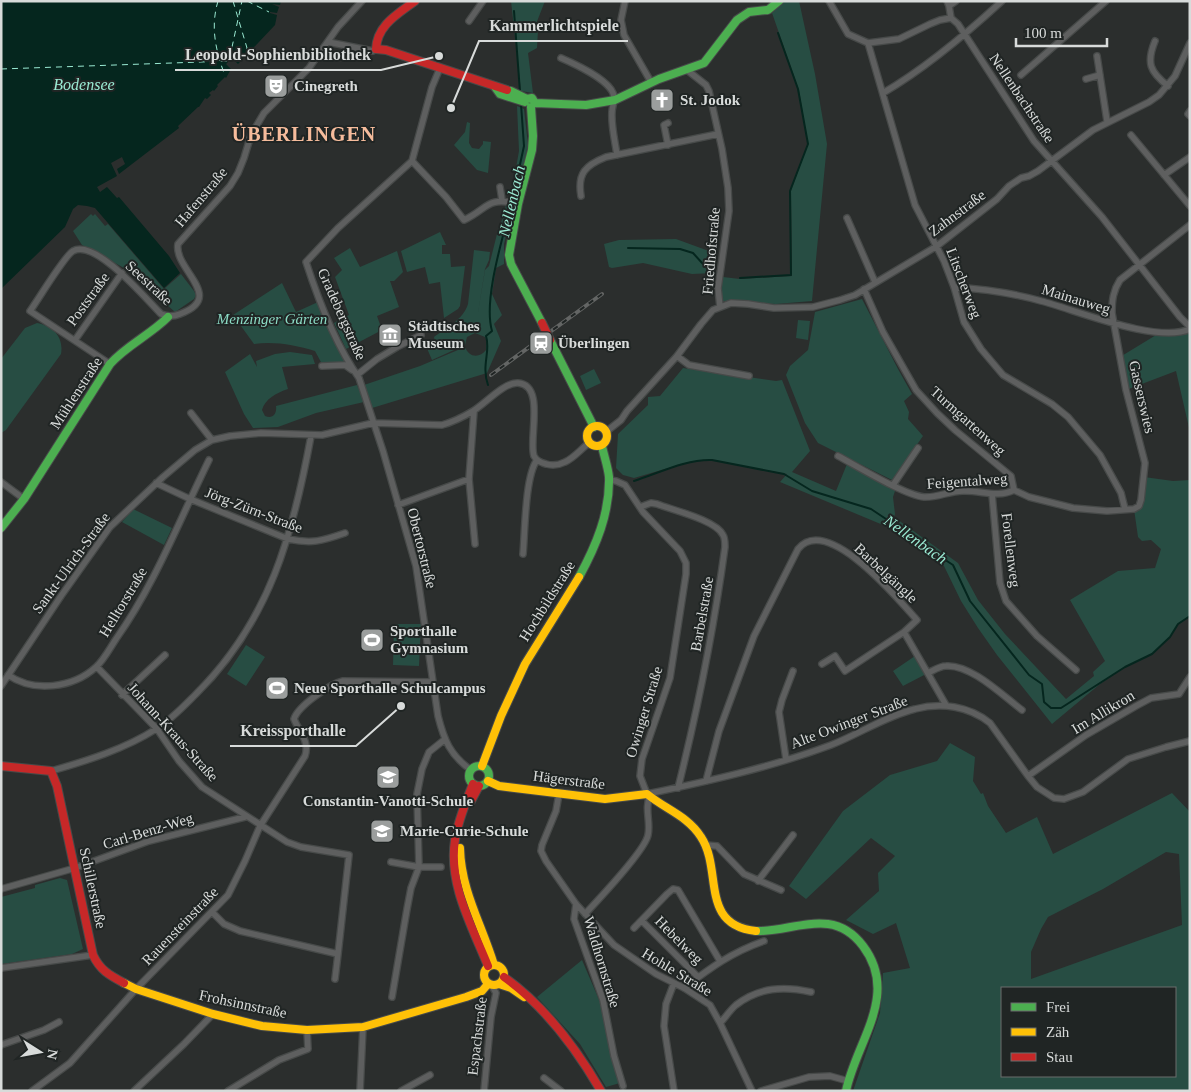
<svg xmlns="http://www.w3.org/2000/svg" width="1191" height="1092" font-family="'Times New Roman',serif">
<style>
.green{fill:#274d43;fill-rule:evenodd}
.water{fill:#05261e}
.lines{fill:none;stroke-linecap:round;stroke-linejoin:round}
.stream{stroke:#05261e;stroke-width:2}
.ferry{stroke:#9aead3;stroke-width:1;stroke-dasharray:6 5;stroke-linecap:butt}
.street-casing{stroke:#474a49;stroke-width:8}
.fast-casing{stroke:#474a49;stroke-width:10}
.slow-casing{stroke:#474a49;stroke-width:10}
.jam-casing{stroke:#474a49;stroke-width:10}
.street{stroke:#5e5f5f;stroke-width:5.5}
.fast{stroke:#4caf50;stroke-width:8}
.slow{stroke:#ffc107;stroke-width:8}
.jam{stroke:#c62828;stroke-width:8}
.rail-casing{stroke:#636564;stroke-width:4}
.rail{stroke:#202524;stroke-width:2;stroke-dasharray:5.5;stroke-linecap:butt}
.jam-bridge-casing{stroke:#474a49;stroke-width:10;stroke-linecap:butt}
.jam-bridge{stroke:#c62828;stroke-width:8}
.labels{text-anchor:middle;stroke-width:4;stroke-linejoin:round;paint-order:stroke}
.poi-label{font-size:15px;font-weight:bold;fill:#d8dbda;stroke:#202524;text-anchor:start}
.street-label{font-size:15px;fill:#d8dbda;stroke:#202524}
.park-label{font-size:15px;font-style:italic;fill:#8cdbc5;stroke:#202524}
.water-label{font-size:16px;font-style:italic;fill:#9aead3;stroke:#202524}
.district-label{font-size:20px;font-weight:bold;letter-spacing:1px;fill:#f6bc9c;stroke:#202524}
.leader{fill:none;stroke:#d8dbda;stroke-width:2}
.callout-dot{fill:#d8dbda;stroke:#202524;stroke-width:2}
.callout-label{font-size:16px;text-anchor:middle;font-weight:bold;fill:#d8dbda;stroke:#202524;stroke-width:4;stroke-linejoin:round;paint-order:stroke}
</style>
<rect width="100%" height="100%" fill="#2b2e2d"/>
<path class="green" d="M511,1H545L536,24L538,30L537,48L528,53L533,93L521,91Z
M784,1H799L815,74L827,144L812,301L776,304L723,301L720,289L723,277L740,279L792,276L791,191L808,144L799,90L772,13Z
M517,106L524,109L528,145L516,197L511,196L519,151Z
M467,122L470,123L469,143L472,148L479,149L483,144V141L491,142L488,173L477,170L454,145L465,132Z
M506,204H514L504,244V264L496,268L492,294L502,315L494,324L501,341L487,373L372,408L364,385L420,366L465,347C469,358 480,358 486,350L487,342L485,337L475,333L467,337L465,345L432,360L426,346L435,342L434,337C446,328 463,320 468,304L474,250L490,252L489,260L485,269L477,319L485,270L489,266L498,230L504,215Z
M91,214L93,216L95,214L105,226L108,224L164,289L181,274L194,291L196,295L194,299L175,312L126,269L82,245L73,231Z
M440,232L446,245H442V254H450L451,267L465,266L460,306L458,309L444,318L440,282L429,284L425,267L407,272L401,251Z
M676,239L717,254L713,273L692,274L643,263L612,268L609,267L604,244L619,240Z
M350,248L360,267L397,251L403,272L394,281H390L399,307L377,316L382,330L346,349L334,323L349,315L335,277L342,270L334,258Z
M282,283L296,312L318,302L347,363L322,364L315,351C295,345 274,341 254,344L233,315Z
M862,299L898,369L912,394L904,401L909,412L908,419L923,436L892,480L818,443L805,423L786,375L790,366L808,350L815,312Z
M798,320L810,321L808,340L796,338Z
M37,323C53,326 64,337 61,354L6,430L1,433V359L25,328Z
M1190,329V432L1176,371L1126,390L1120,357L1161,332Z
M290,352L312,355L315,364L282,367L288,389C276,393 265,399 262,410L265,416C273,419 277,414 276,406L357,385L364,402L316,413L278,427L253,428L244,414L225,372L250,354L257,367L256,361L275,354Z
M683,368L776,381L782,380L810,451L792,472L836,491L847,464L896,488L893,497L895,514L894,517L958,563L978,600L1005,634L1066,699L1094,676L1093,672L1105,661L1070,600L1118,571L1155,568L1161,549L1151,540L1142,541L1138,537L1134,509L1139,506L1144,477L1173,481L1190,480V616L1178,624L1170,637L1152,654L1125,667L1100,684L1052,724L997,655L978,628L961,601L944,566L895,530L780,482L787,474L712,460L689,462L634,478L623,475L616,468L618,434L648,405V397L660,396Z
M594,369L601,383L586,390L580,376Z
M133,509L172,528L164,545L122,522Z
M394,624H421L419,666L393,665Z
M246,645L265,657L246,686L227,674Z
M915,656L926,674L903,686L893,671Z
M950,743L975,757L973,781L981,794L983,793L988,806L1006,833L1037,817L1053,854L1172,793L1190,812V1091H853L880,1013L883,973L910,968L896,923L873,934L846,920L879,891L878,873L895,856L871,838L806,899L789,886L843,811L890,775L937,761ZM1166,852L1179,854L1182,925L1031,979V952L1041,929L1048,917L1103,889ZM1002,988H1175V1076H1002Z
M60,878L67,880L83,949L72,954L1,964V897L35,888V885Z
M582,960L600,1002L620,1083L606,1087L580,1044L537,997Z"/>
<path class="water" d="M1,1H281L280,5L272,4L279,7L277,13L270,12V13L277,15L275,25L238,64L232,58L226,64L231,69L226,78L225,77L217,85L218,86L214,91L213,90L209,93L211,95L207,99L205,98L199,107H198L178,126L179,128L119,174L117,169L125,164L122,157L111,163L117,176L97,187L100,192L107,187L117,198L119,197L169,256L180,273L164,288L95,208L87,206L78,205L73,209L65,227L1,289Z"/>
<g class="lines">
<path class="stream" d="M514,11L520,92
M512,201L524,146L521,104
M628,248L680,249L693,253L703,264
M740,278L791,275L790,191L808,144L798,89L778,33
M488,385C481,365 491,351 486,336L492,331C483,300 503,237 511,205
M634,481C659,473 686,459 712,460L784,474L812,491L871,509L898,527L903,528L914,535L927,548L953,565L970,601L1029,675L1042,684L1044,702L1051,708H1061L1125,667L1152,654L1170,637L1178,624L1190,616"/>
<path class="ferry" d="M218,1C210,28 216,51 225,76
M233,1L247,48L245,57
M247,1L269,12
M1,69L229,61L242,1"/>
<g class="street-casing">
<path id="street" d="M625,1L621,20L624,35L651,82
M829,1L848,34L868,43L899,39L930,24L940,20L951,18L958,24L1034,141L1102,217L1180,317L1190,327
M947,1L949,6L951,18
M949,6L956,1
M469,21L483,1
M1155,41C1146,63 1150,72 1168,86
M328,42L373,51L376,49
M868,43L915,205L944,261L954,287L964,322L981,349L1003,375L1052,404L1068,417L1100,455L1121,493L1125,509
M1097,56L1107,121
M561,58C575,64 607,79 613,93C616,99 612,106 612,112C611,126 615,141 617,155
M440,68L432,87L412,161L338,228L306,262C319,302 335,344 359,378L383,451L416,566L438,716C444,740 450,755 471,770
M687,70L706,85L709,91L722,149L728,188L729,211L718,288L720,307
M1021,75L1106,1
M1086,79L1100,75
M883,93C926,68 965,35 1002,1
M1190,111L1188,114L1190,116
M1131,135L1190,206
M668,145L664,125L668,123
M412,161L446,197L464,220C488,209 486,196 518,204
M1164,175L1190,157
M500,187L502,200
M581,196C577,173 586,165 606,157L718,134
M847,218L875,282
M954,287C983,289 1013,293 1041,301C1076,310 1157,344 1190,329
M864,289L883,332L916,390L937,413L955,430L1011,476L1014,490
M75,340L122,273
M677,356L689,365L749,376
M110,364L30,311C38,300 65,255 73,251C95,238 147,300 161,314C168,317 173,317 180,314C227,297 173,269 178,244L230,186L238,173L244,158L251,135L264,113L309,68L338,27L362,1
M322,366L345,365L352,370
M357,375L377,359L397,347L421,335
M191,413L212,440
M607,431L621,420L627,411L677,356L701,324L713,310L731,303L748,304L774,308L813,307L840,300L855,295L937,246L997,199L1009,186L1021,178L1029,176L1038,171L1093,130L1149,102L1159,95L1175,76L1190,43
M838,456C857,466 904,495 924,497C938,498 951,490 965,491C983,491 998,498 1014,490L1029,497L1073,508L1107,511L1134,509L1139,506L1141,500L1145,463L1126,390L1112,313C1112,300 1113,291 1120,280L1190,225
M469,479L475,544
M609,480L616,481L625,485L643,512L680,551L686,563V574L670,678L642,759L640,776L647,794C709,781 772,767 831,745C859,734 886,716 915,709C941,702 969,706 990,723L1028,776L1037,787L1054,798L1064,799L1083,792L1128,759L1166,747L1190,741
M1,482L24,499
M156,483L190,499L288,539C312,544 322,541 345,533
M893,485L918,448
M992,494L1000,583L1006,601L1037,636L1076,670
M398,505L469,479L474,411
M640,507L651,503L657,504C672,510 716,520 723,535C725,538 725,543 725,547C714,628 698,708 678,788
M523,554C525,532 525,476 537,460
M904,632L946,705
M97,667L157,729L179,761L202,787L287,842L301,847L349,855L338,954L240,931L224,924L212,912
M928,673C934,670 940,666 946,666C971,664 1003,696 1022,710
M8,675C34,693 73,688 96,667C104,660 110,648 116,639C155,584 179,521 209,460
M1,686L61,596L110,527L163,477L195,450L212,440L230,436L261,433L322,435L373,423L442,425C453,422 463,417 473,411C485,404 504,382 518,383C546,385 528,440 534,456C536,460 542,463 546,464C553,466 559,465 565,462C574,458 581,449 589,443
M122,695L165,655
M786,759L779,712L782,700L793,671
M51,771C86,761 125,749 156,729C171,720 184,706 196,694C270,621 293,534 311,436
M1028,776L1086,735L1136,706L1151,698L1179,694L1190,677
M706,781L719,731L754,636L798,549C827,513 898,599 917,620L904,632L845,671L835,656L822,664
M559,794L556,811L542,845L541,851L546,861L576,904L614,945L656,974L684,988L710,1005L720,1023L752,1091
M706,845L717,846L744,874L781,890
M391,862L419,867H441
M758,881L793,835
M1,889L75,868L149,841L245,817
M576,904L574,919L603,1000L614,1056L623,1086
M585,914C598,900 645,851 648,835C651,822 644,808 650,796
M642,921L698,977
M634,928L667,894L673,889L678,890L720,961
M1,968L93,955
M335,979L338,954
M674,983L666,1004L664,1026L674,1091
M684,988C710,968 732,952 764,941
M392,997L407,909L411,888L419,867L417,794L422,769L429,752L444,740
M720,1023C725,1018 730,1010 736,1005C759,987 784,986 811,992
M1,1045L44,1030L59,1022
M544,1078L561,1091
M32,1091L70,1063L136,989L228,895L245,861L260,826L305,756C310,741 299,732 294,719C298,706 330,684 343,681L433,682
M134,1091L184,1044L213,1014
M228,1091L279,1060L308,1049L307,1030
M360,1091L363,1027
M401,1091L430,1075
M484,1091L491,1017L496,993L492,986
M761,1091L809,1077L830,1076L848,1081"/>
</g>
<g class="fast-casing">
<path id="fast" d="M768,10L779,1
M495,87L500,94L525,102
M511,91L527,99L532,98L535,103
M535,103L586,105L615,100L659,79L704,63L737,20L749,12L767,10
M531,107L533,136L532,150L518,204L509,255L511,264L542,323
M550,340L594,427
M1,528L24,499L110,364C127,345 150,335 168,317
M579,577C596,546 610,513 609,477C608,467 604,456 602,446
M469 776a10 10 0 1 1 20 0a10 10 0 1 1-20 0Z
M756,931C780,932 804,921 828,924C843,926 854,934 863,946C900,995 856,1042 846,1091"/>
</g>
<g class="slow-casing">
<path id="slow" d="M587 436a10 10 0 1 1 20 0a10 10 0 1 1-20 0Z
M482,766L501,716L525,664L579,577
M488,781L499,786L605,799L647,794C665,809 688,816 701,837C723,870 699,925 756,931
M460,848C461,891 482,925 494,965
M484 975a10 10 0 1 1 20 0a10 10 0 1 1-20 0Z
M124,983L136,989L213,1014L262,1026L307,1030L363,1027L466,997L482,991L488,984
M499,984L511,988L524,997"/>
</g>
<g class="jam-casing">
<path id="jam" d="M415,1C398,14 377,25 376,49L386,50L507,90
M1,766L51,771L57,786L93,955C100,970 109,975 124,983
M473,784C466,802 458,820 455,840C448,884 472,926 488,966
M470,803L479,786
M504,977C545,1006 576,1048 601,1091"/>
</g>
<use href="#street" class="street"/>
<use href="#fast" class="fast"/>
<use href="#slow" class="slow"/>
<use href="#jam" class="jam"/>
<g class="rail-casing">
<path id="rail" d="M491,375L602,294"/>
</g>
<use href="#rail" class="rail"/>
<g class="jam-bridge-casing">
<path id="jam-bridge" d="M542,323L550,340"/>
</g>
<use href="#jam-bridge" class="jam-bridge"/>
</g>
<defs>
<g id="theatre-square" transform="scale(1.25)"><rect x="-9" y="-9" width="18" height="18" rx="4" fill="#9b9e9d" stroke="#202524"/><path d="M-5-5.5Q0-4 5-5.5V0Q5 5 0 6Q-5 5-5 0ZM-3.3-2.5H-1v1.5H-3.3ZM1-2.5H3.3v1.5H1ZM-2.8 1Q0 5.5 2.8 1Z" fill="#fff"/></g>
<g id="church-square" transform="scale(1.25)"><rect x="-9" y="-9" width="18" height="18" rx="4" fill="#9b9e9d" stroke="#202524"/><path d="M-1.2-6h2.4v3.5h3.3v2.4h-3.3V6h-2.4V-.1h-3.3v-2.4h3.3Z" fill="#fff"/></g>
<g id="museum-square" transform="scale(1.25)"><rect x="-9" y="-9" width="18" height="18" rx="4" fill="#9b9e9d" stroke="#202524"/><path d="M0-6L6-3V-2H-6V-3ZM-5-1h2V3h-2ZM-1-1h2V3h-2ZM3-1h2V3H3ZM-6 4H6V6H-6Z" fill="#fff"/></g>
<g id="station-square" transform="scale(1.25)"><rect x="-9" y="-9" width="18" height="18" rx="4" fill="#9b9e9d" stroke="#202524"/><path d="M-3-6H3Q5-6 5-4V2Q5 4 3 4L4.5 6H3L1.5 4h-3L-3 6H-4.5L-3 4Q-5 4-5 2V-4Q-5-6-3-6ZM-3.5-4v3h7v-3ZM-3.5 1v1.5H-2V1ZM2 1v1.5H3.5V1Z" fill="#fff"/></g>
<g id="stadium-square" transform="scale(1.25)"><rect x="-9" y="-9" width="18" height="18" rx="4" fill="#9b9e9d" stroke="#202524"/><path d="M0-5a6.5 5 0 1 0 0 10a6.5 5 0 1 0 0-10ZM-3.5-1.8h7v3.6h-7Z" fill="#fff"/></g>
<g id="school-square" transform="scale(1.25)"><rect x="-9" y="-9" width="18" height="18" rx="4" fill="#9b9e9d" stroke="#202524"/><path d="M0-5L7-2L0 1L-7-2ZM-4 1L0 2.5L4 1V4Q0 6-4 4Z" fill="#fff"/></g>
</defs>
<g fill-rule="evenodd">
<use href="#theatre-square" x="276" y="86"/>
<use href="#church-square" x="662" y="100"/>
<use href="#museum-square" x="390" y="335"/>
<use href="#station-square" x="541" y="343"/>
<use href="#stadium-square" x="372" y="640"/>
<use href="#stadium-square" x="277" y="688"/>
<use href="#school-square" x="388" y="777"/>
<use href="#school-square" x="382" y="831"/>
</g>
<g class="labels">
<g class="poi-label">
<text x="294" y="91">Cinegreth</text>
<text x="680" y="105">St. Jodok</text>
<text x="408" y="331">Städtisches<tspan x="408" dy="17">Museum</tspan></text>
<text x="558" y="348">Überlingen</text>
<text x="390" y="636">Sporthalle<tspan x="390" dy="17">Gymnasium</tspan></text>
<text x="294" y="693">Neue Sporthalle Schulcampus</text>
<text x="388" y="806" text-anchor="middle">Constantin-Vanotti-Schule</text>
<text x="400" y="836">Marie-Curie-Schule</text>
</g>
<g class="street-label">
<text transform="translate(1022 98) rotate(56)" y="5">Nellenbachstraße</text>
<text transform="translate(201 197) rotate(-50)" y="5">Hafenstraße</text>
<text transform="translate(957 213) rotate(-37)" y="5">Zahnstraße</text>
<text transform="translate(711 251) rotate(-85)" y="5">Friedhofstraße</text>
<text transform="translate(149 283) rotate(43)" y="5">Seestraße</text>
<text transform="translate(964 283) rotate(69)" y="5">Litscherweg</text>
<text transform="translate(88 299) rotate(-54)" y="5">Poststraße</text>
<text transform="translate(1076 299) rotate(17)" y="5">Mainauweg</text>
<text transform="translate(342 314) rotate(66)" y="5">Gradebergstraße</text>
<text transform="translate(76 393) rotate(-57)" y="5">Mühlenstraße</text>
<text transform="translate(1142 397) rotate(77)" y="5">Gasserswies</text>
<text transform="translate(968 421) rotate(42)" y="5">Turmgartenweg</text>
<text transform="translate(967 481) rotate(-4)" y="5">Feigentalweg</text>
<text transform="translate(254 510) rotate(21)" y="5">Jörg-Zürn-Straße</text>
<text transform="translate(422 548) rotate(76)" y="5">Obertorstraße</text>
<text transform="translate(1011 550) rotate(83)" y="5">Forellenweg</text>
<text transform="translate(71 563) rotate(-54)" y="5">Sankt-Ulrich-Straße</text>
<text transform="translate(886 573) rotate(43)" y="5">Barbelgängle</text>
<text transform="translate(547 601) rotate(-58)" y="5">Hochbildstraße</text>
<text transform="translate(123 602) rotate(-59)" y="5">Helltorstraße</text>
<text transform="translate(702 614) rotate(-80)" y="5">Barbelstraße</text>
<text transform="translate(644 712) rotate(-73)" y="5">Owinger Straße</text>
<text transform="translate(1103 712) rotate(-31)" y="5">Im Allikron</text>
<text transform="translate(849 722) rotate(-21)" y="5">Alte Owinger Straße</text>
<text transform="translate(173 732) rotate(48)" y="5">Johann-Kraus-Straße</text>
<text transform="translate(569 780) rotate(7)" y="5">Hägerstraße</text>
<text transform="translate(148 831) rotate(-17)" y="5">Carl-Benz-Weg</text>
<text transform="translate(93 888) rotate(78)" y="5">Schillerstraße</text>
<text transform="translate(180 926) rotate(-46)" y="5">Rauensteinstraße</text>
<text transform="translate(679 940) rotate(45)" y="5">Hebelweg</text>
<text transform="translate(602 962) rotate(73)" y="5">Waldhornstraße</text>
<text transform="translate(677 972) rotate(31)" y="5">Hohle Straße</text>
<text transform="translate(243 1004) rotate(12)" y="5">Frohsinnstraße</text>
<text transform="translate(477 1036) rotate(-83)" y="5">Espachstraße</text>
</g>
<g class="park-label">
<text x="272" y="324">Menzinger Gärten</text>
</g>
<g class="water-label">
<text x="84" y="90">Bodensee</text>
<text transform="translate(511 201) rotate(-77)" y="6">Nellenbach</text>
<text transform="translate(916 539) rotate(35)" y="6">Nellenbach</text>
</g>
<g class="district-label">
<text x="304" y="141">ÜBERLINGEN</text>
</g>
</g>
<path class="leader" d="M451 108L479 41H628M439 56L381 70H175M401 706L356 746H230"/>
<g class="callout-dot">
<circle cx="451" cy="108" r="5"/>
<circle cx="439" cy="56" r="5"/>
<circle cx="401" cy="706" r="5"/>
</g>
<g class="callout-label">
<text x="554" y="31">Kammerlichtspiele</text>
<text x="278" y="60">Leopold-Sophienbibliothek</text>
<text x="293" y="736">Kreissporthalle</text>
</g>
<rect width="1191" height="1092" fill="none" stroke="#d8dbda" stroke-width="5"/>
<rect x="1001" y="987" width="175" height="90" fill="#202524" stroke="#6a6e6d"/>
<rect x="1011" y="1003" width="25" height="8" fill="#4caf50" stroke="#6a6e6d"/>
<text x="1046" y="1012" font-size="15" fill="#d8dbda">Frei</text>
<rect x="1011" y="1028" width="25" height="8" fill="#ffc107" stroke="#6a6e6d"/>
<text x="1046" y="1037" font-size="15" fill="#d8dbda">Zäh</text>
<rect x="1011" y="1053" width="25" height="8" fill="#c62828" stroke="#6a6e6d"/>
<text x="1046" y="1062" font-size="15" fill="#d8dbda">Stau</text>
<g transform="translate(40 1052) rotate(101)" stroke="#202524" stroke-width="4" paint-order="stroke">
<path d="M0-4L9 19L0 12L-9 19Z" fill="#d8dbda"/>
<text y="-8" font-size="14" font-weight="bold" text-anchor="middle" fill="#d8dbda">N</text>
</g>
<path d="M1016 38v8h91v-8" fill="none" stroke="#d8dbda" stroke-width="2.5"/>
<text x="1024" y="38" font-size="15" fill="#d8dbda" stroke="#202524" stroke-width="4" paint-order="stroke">100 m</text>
</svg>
